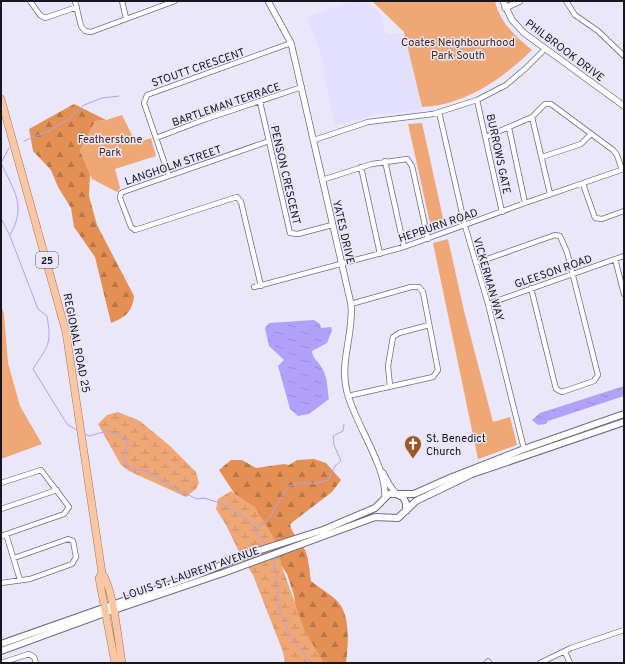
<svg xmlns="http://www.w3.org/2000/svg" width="625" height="664" font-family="Overpass,sans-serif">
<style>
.built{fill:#e3dffe}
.green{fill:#efa776}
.forest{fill:url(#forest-firs)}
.wetland{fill:url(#wetland-marsh)}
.water{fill:url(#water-ripples)}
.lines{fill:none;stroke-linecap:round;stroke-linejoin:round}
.stream{stroke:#b2a1fa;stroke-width:1}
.minor-casing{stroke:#706b87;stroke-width:6}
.tertiary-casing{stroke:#706b87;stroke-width:7}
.secondary-casing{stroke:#706b87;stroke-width:8}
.primary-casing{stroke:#a9714f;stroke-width:8}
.minor{stroke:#fff;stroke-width:4.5}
.tertiary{stroke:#fff;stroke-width:5.5}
.secondary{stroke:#fff;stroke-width:6}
.primary{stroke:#fac7a4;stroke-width:7}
.labels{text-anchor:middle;stroke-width:3;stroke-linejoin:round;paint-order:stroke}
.shield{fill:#eae7fa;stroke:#565561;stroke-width:1}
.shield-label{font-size:10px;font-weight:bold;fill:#171620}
.park-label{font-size:11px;fill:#49280f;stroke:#eae7fa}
.street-label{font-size:11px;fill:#171620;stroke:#eae7fa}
.poi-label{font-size:11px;fill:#171620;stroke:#eae7fa;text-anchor:start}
</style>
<defs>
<pattern id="forest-firs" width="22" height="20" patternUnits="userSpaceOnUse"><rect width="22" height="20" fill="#e49054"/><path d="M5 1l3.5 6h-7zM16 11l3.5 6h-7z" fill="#b87545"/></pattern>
<pattern id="wetland-marsh" width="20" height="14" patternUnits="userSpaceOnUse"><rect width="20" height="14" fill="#efa776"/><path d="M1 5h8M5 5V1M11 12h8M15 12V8" fill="none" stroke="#cc8f66"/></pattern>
<pattern id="water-ripples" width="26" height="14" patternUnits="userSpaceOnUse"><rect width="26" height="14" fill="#b2a1fa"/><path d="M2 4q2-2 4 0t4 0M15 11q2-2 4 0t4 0" fill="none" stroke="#988ad6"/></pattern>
</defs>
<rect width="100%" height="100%" fill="#eae7fa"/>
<path class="built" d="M354,1L368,4L381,14L385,32L390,34L404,33L422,110L374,115L335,126L324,74L323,59L307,17Z"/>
<path class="green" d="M372,1H495C500,23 515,36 532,50C502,79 465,105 422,107L404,32Z
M122,115L136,143L151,138L156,156L115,169L120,188L117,192L92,179L80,151L95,121L106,120Z
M422,123L445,227L432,232L408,124Z
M448,239L464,311L493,422L510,417L517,445L478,459L433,243Z
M1,305L4,314L8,363L20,406L42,444L1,459Z"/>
<path class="forest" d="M74,104L106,120L95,121L80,151L90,174L89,196L97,225L134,296C132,312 126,317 111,323L95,257L74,227L71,208L58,187L51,170L33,151L29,129Z
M314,459L326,463L341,480L332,492L290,524C292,534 298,538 303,546C309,556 309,570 311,581C319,588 331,594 338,602C351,616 348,646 346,663H316L297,623L294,595L287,574L219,470L231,460H242L256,468L284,464L289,465L297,460Z"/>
<path class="wetland" d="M118,412L140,421L170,446L196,472L199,483L196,489L186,497L129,471L121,465L98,424L107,415Z
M231,491L255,507L274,538L283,570L305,631L324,663H285L283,652L253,575L242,558L226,525L216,509L218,499Z"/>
<path class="water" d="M314,320L320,324L321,328L331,327L332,330L327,343L312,351C312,358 320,363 323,370C328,379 327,389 329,399L309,414L298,416L290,409L278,366L284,360L269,346L265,328L269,323Z
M624,386V396L548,421L546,424L538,425L532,420L540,413Z"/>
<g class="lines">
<path class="stream" d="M24,141L49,131L70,118L84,105L102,98L119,96
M9,148L1,163C14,191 27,206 10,235
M1,218L10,236L38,309L47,316C52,345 48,345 33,369L67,424L78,431
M85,434L89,436L107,431L127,438L128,444L123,457L127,465L133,469L147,471L178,490L197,499L204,498L220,503L243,516L252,525L265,545
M256,530L258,526C274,520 278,497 289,486L306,482L312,484L328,480L335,466L341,461L334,445L333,436L343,431L344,424
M273,558C278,576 276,593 280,610C285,631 298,648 312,663"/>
<g class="minor-casing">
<path id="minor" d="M30,1L40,15L45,18L77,7
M75,1L81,26L85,31L91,32L175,1
M122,1L126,18
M566,1L575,15L598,31L624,56
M477,100L502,212
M260,102L290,233L298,234L332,225
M439,112L465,226L488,304L524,449
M532,117L550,194
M509,128L525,203
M486,137L532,117L545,104H551L613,150L617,155L622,170
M156,138L206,119L302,87
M314,140L368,122L433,114L477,100L506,85L526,68L545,49
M542,157L581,144L591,134
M385,161L404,247
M361,167L380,254
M169,176L144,103L147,95L291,43
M322,180L372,164L407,159L412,166L428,239
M583,184L595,218L602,219L624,211
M615,259L624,294
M476,263L555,235L560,236L567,252L598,375L594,381L562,392L556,389L531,288
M261,286L241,202L237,197L135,230L131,227L120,198L121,193L126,191L269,141
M254,287L404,247L525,203L624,169
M488,304L624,256
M390,386L388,366L393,337L399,333L429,325
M348,396L433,377L438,370L423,292L419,287H411L351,304
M1,483L41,470L69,507L64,514L1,536
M1,509L57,490
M6,534L20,580
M1,583L30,579L72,564L76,557L73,541L68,539L14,558
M565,652L570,663
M1,663L29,654L34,657L36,663
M540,663L571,648L624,630"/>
</g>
<g class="tertiary-casing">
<path id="tertiary" d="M268,1L291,43L351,304C354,333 339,363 347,392C355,424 386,465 385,497
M503,1L512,20L524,33L624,106
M505,8L520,1
M383,473L389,484L396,494
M488,662L489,663"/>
</g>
<g class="secondary-casing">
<path id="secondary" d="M399,494H414L450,478L524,449L624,414
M1,644L197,575L248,554L323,530L375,508L389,494H396L403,497L406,503V511
M1,651L105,613L223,573L375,517L398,518L416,501L472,474L624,422"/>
</g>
<g class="primary-casing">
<path id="primary" d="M1,99L66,332L102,573C114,590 118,641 122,663
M102,573L99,578L115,663"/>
</g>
<use href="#minor" class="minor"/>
<use href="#tertiary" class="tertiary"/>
<use href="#secondary" class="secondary"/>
<use href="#primary" class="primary"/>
</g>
<defs>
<g id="church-pin" transform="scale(0.9)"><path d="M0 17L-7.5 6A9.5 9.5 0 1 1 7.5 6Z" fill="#9a5826" stroke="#eae7fa"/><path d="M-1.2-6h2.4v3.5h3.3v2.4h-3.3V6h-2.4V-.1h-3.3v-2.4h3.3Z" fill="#fff"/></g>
</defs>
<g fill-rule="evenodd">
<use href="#church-pin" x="413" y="444"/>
</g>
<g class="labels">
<rect class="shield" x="36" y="252" width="22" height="16" rx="3"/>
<g class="shield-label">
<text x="47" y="264">25</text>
</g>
<g class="park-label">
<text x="458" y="46">Coates Neighbourhood<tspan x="458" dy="13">Park South</tspan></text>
<text x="110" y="143">Featherstone<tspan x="110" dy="13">Park</tspan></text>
</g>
<g class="street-label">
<text transform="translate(565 50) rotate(37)" y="4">PHILBROOK DRIVE</text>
<text transform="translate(198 67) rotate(-19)" y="4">STOUTT CRESCENT</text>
<text transform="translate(226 104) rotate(-19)" y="4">BARTLEMAN TERRACE</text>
<text transform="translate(499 154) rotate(78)" y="4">BURROWS GATE</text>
<text transform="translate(173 165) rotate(-19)" y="4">LANGHOLM STREET</text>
<text transform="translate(286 175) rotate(77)" y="4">PENSON CRESCENT</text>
<text transform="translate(438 225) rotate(-19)" y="4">HEPBURN ROAD</text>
<text transform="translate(344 232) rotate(77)" y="4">YATES DRIVE</text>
<text transform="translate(553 271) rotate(-19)" y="4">GLEESON ROAD</text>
<text transform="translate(489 279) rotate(74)" y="4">VICKERMAN WAY</text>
<text transform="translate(77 343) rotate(79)" y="4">REGIONAL ROAD 25</text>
<text transform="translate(191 573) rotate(-19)" y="4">LOUIS ST. LAURENT AVENUE</text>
</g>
<g class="poi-label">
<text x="426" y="442">St. Benedict<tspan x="426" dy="13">Church</tspan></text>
</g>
</g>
<rect width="625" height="664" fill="none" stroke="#171620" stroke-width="4"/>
</svg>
